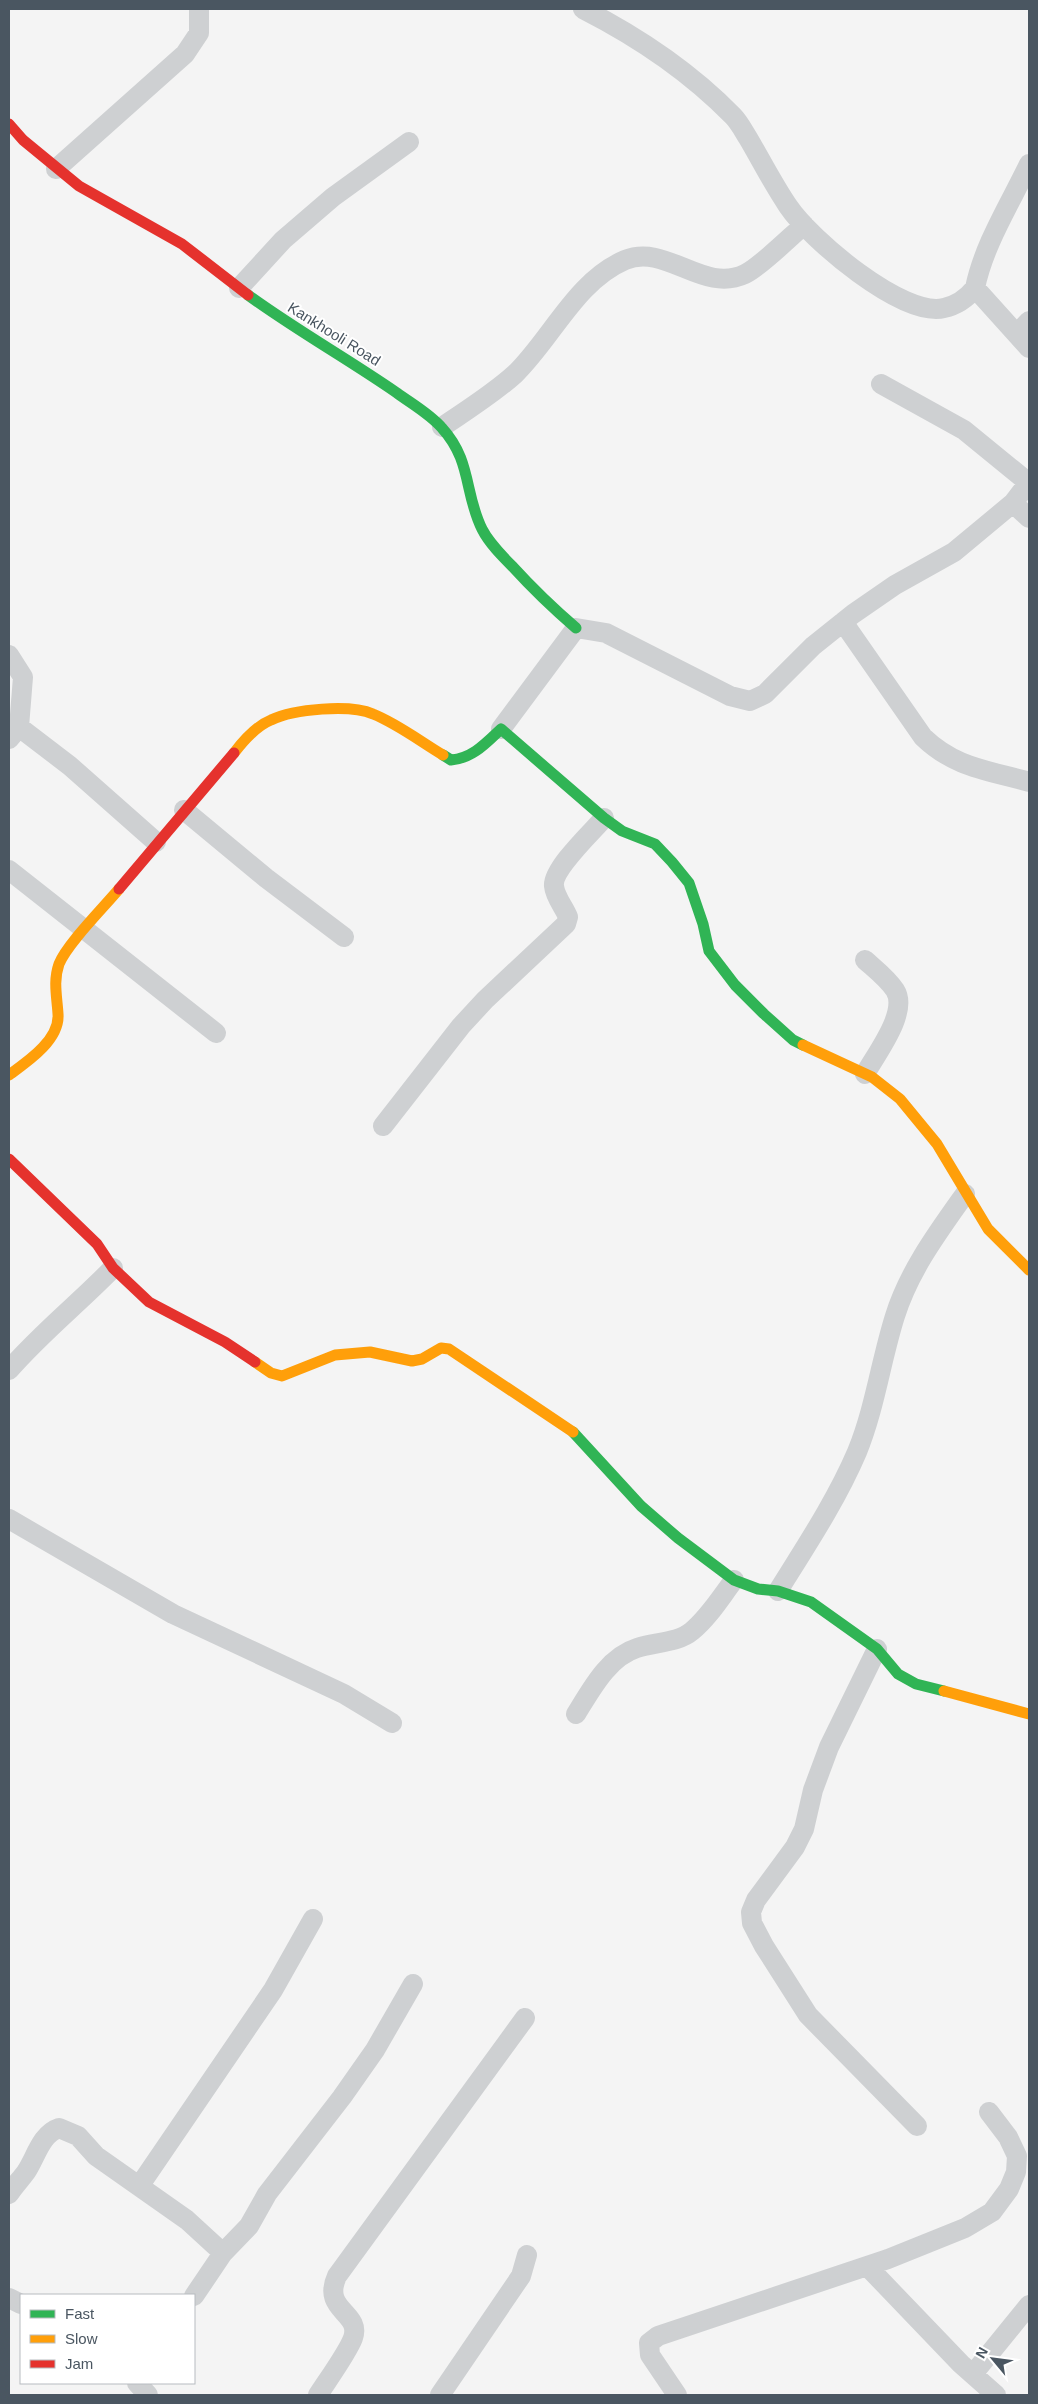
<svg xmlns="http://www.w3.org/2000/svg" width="1038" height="2404" font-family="Arial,sans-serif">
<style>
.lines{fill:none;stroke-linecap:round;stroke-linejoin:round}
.street{stroke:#ced0d2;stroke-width:20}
.fast{stroke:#30b455;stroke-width:11}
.slow{stroke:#ff9f0a;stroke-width:11}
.jam{stroke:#e5322d;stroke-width:11}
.labels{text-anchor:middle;stroke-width:4;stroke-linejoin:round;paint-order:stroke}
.street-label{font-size:15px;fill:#4a5661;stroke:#fff}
</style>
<rect width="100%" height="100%" fill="#f4f4f4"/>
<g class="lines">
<path class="street" d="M583,9C638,37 690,72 733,116C739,122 743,130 748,138C761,160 773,184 788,206C810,239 903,318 944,308C958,305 967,298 975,288
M1029,164C1010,204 984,244 975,288L1029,348
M56,169L185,54L199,33V9
M239,288L283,240L333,197L409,142
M1017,334L1029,321
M881,384L964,430L1029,483
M442,427C467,410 493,394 515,374C552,338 576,281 625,260C666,243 703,294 745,274C760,267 790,237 804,225
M1013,503L1029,518
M843,622L923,737C955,768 988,770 1029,782
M9,655L23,677L19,727L9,739
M19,727L70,766L156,842
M501,729L576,628L606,633L730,696L750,701L765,694L813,646L853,614L895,585L954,552L1013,503L1029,482
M184,810L266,878L344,937
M9,870L216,1033
M865,1074C876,1054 909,1012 895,990C887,978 875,969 865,960
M383,1126L461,1026L485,1000L566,924L568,917C564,907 555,897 554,886C552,869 593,831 604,818
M9,1370C41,1333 79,1303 113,1268
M9,1519L173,1614L344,1694L392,1723
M778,1591C806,1546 836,1501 857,1452C875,1408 881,1360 895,1316C909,1271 938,1232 965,1194
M877,1649L829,1747L813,1790L804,1829L795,1847L756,1900L751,1912L752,1923L764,1946L808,2015L917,2126
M576,1714C591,1690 608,1657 637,1648C655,1642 678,1643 692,1631C709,1617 721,1597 734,1580
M140,2185L273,1990L313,1919
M9,2194C14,2186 21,2179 26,2172C36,2157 41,2134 59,2128L78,2136L96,2156L187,2220L223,2253
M867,2266L961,2364L996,2395
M194,2296L223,2253L249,2226L267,2194L342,2097L375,2050L413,1984
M9,2298L21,2304
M973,2374L1029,2305
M137,2383L148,2395
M318,2395C327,2381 348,2352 353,2338C362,2312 321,2311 337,2276L525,2018
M440,2395L521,2276L527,2255
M677,2395L650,2355L649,2343L658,2336L888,2259L965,2228L992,2212L1009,2189L1016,2172L1017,2156L1008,2137L989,2112"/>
<path class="fast" d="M248,295C296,330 348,359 397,393C412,404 430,414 442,428C472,461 464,493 482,529C489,543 502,556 513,567C533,589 554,609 576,628
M443,755L451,760C473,758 486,743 501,729L604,818L622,831L655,844L672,862L689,883L703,924L709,951L735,985L764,1014L793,1040L803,1045
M573,1432L641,1506L678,1538L734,1580L758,1589L778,1591L811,1602L877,1649L898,1674L916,1684L944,1691"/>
<path class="slow" d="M234,753C244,740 256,726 271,720C294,709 350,704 373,714C398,724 421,742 443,755
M803,1045L872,1077L900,1099L937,1144L988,1229L1029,1270
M9,1075C27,1062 60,1040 58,1014C57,997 53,981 59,964C67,944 104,907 119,889
M255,1362L271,1373L282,1376L335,1355L370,1352L412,1361L422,1359L441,1348L449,1349L573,1432
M944,1691L1029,1714"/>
<path class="jam" d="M9,124L23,140L79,186L182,244L248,295
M119,889L234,753
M9,1159L97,1244L113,1268L149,1302L225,1342L255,1362"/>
</g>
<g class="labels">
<g class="street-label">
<text transform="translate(334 334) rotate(32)" y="5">Kankhooli Road</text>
</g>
</g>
<rect width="1038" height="2404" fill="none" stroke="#4a5661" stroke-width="20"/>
<rect x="20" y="2294" width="175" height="90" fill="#ffffff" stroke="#b7bbc0"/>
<rect x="30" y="2310" width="25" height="8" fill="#30b455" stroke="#b7bbc0"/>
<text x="65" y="2319" font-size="15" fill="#4a5661">Fast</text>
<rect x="30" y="2335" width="25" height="8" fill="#ff9f0a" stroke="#b7bbc0"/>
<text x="65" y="2344" font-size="15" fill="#4a5661">Slow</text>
<rect x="30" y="2360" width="25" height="8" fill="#e5322d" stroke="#b7bbc0"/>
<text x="65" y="2369" font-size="15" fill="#4a5661">Jam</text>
<g transform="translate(993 2359) rotate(299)" stroke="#ffffff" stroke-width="4" paint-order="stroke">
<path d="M0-4L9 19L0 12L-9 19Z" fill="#4a5661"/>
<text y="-8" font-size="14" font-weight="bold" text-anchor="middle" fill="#4a5661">N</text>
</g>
</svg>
